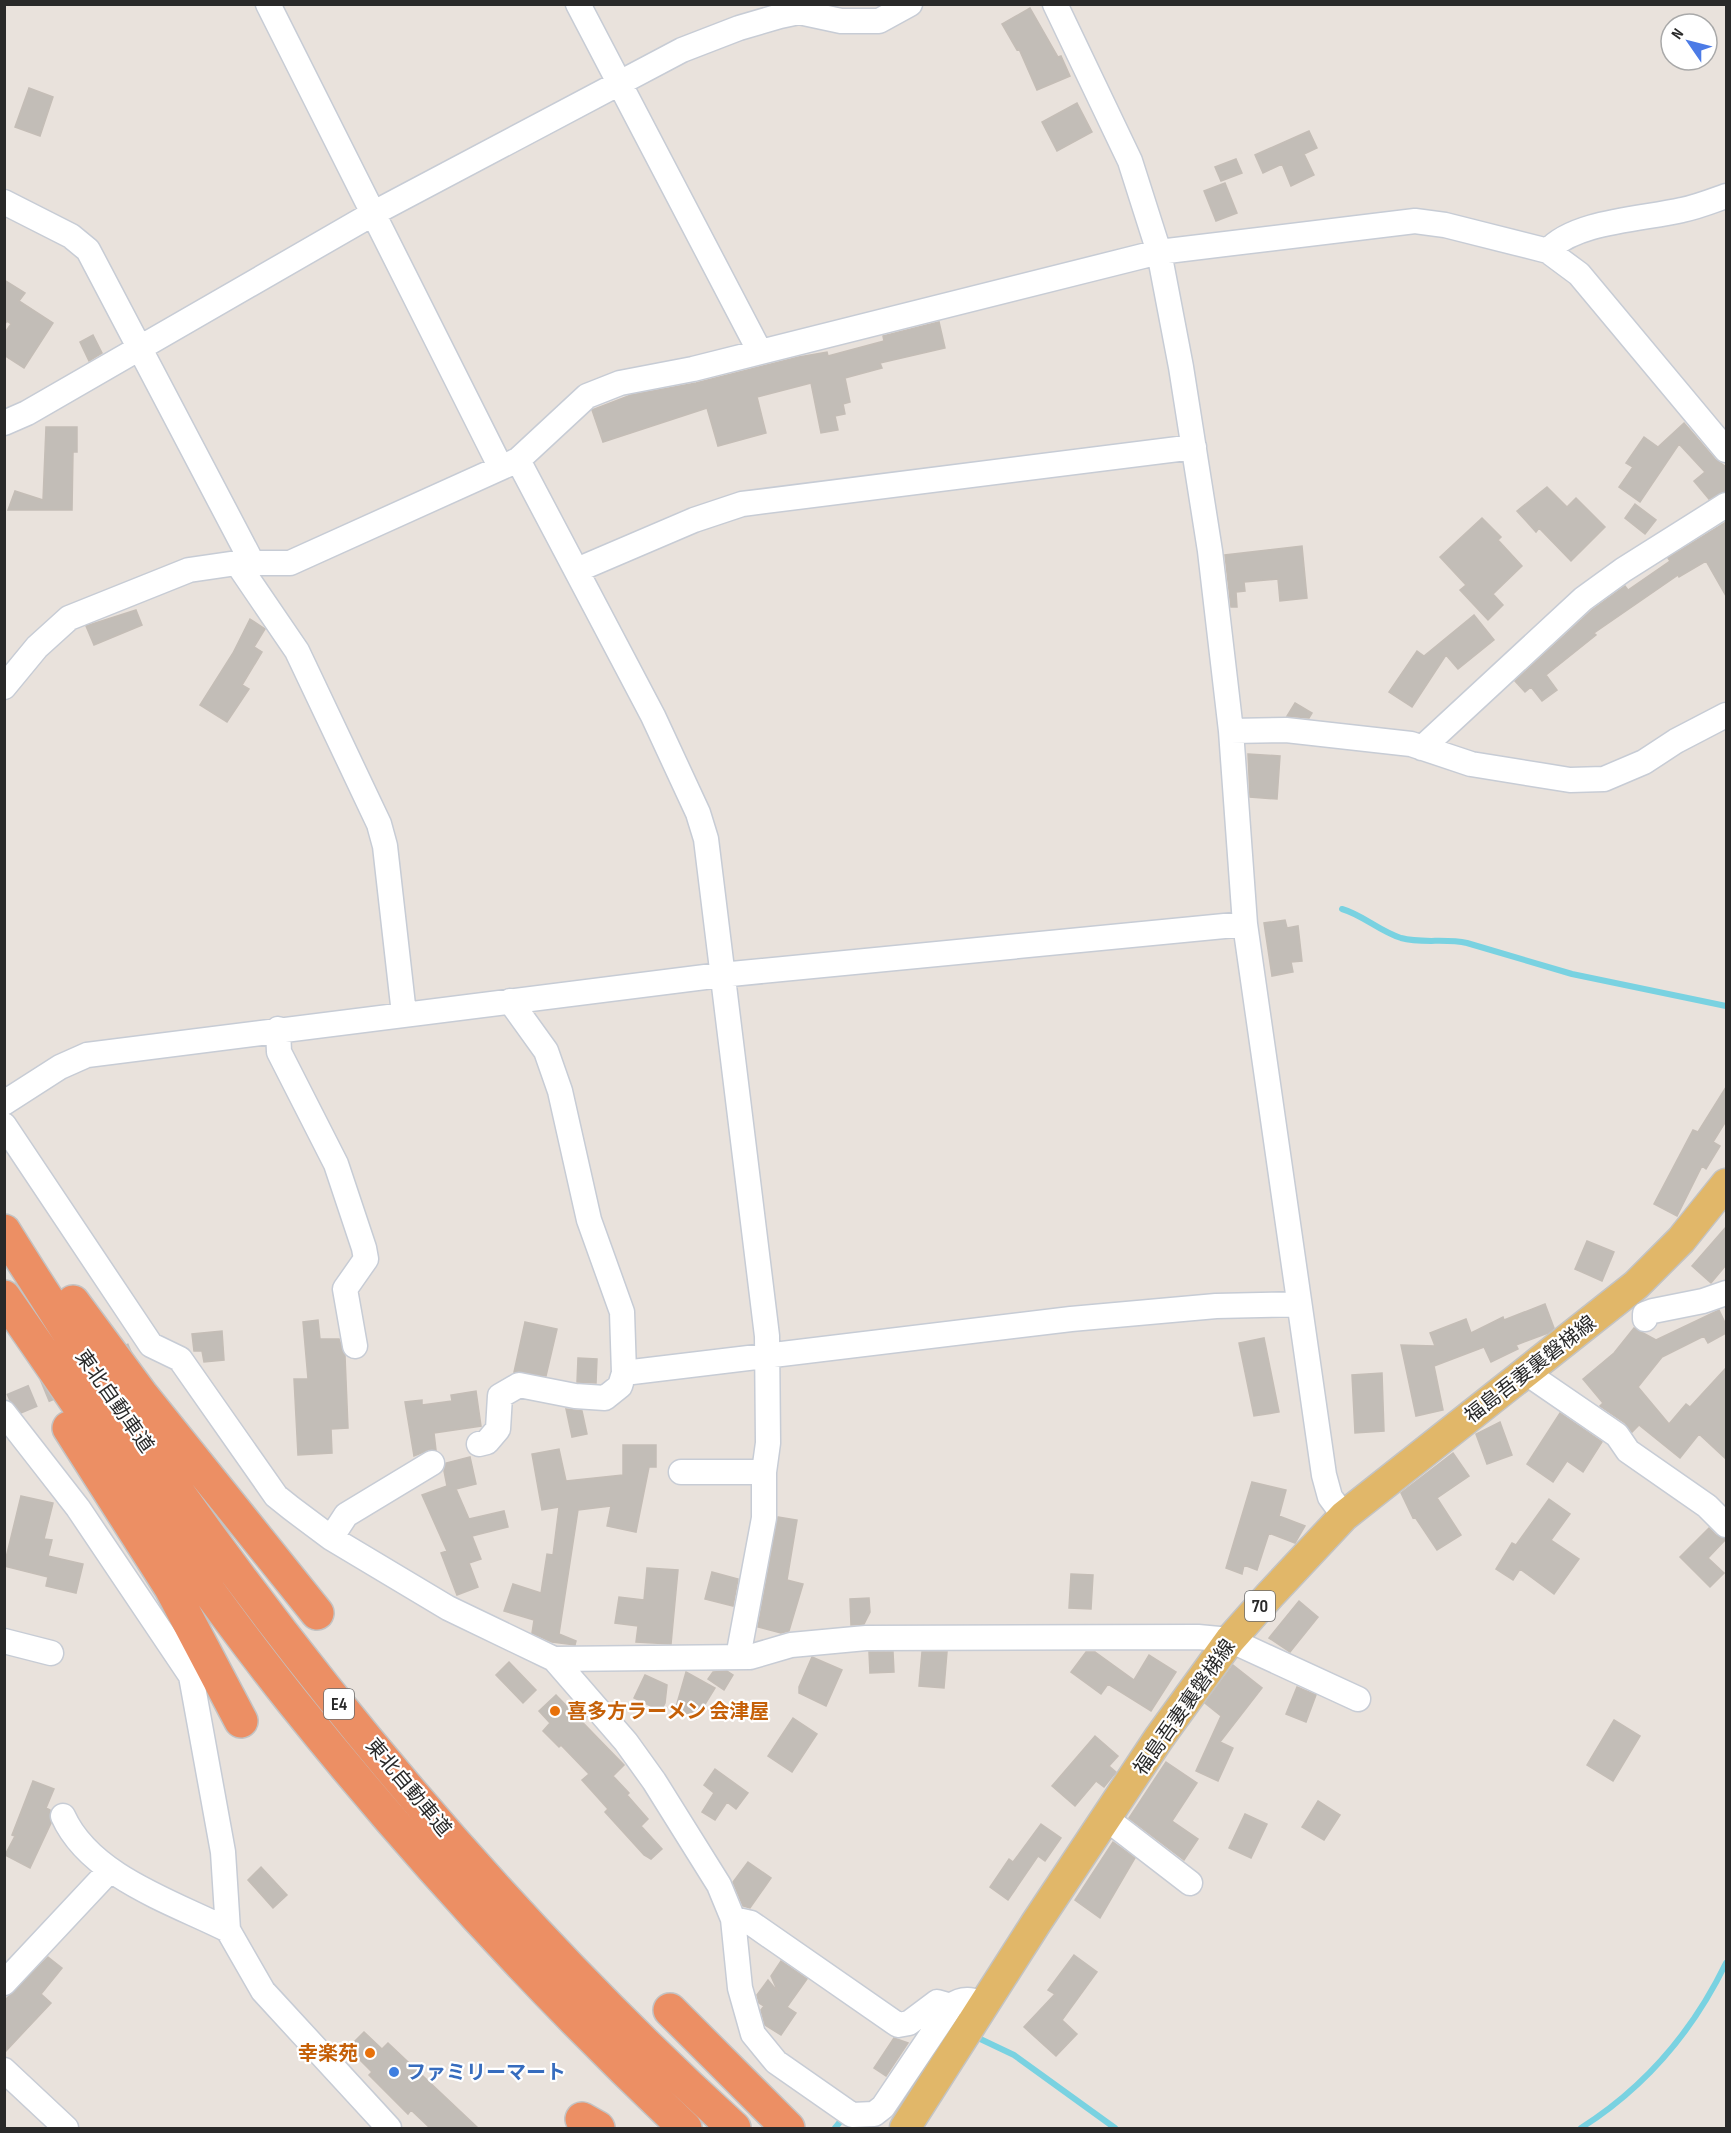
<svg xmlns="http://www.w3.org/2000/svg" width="1731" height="2133" font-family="'Sofia Sans Condensed','Noto Sans JP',sans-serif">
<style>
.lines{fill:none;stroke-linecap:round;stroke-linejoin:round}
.stream{stroke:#79d2e1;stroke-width:6}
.building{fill:#c2bdb7;stroke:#c4bdb6;stroke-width:1.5}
.minor-tunnel{stroke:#c3bdb8;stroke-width:24;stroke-dasharray:24 12;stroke-linecap:butt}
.minor-casing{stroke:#c7ccd5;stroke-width:27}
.major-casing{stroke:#c3c3c3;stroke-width:33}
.highway-casing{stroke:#c3c3c3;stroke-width:36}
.minor{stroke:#fff;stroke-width:24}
.major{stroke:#e1b769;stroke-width:30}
.highway{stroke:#ec8f64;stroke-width:33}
.food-dot{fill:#e8710a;stroke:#fff;stroke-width:2}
.shop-dot{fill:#3f7fe0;stroke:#fff;stroke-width:2}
.labels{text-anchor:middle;stroke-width:4.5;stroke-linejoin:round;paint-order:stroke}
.shield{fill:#fff;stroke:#696969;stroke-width:1.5}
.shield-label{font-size:18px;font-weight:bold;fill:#292929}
.street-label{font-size:20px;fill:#292929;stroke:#fff}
.food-label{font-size:20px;font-weight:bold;fill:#c56008;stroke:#fff;text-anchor:start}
.shop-label{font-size:20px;font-weight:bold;fill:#366cbe;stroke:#fff;text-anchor:start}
</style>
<rect width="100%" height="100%" fill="#e9e2dc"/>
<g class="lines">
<path class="stream" d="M1342,909C1363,915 1379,931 1401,938C1422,944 1445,938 1467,943L1572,974L1726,1006
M974,2036L1014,2055L1115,2128
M835,2128L844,2117
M1581,2128C1644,2088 1693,2031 1726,1963"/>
</g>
<path class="building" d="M1030,8L1058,57L1061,56L1070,76L1037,90L1019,49L1017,50L1002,24Z
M29,88L53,97L40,136L15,127Z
M1077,103L1092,132L1057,151L1042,122Z
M1309,131L1317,148L1304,154L1314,175L1291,186L1282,164L1263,173L1255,155Z
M1236,159L1242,173L1221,181L1215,167Z
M1225,183L1237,213L1216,221L1204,191Z
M4,280L25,293L19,301L53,323L24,368L4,355V334L11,324L7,321L4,325Z
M939,322L945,348L880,363L882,368L845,378L850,402L843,404L845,414L835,416L838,430L821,433L811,383L757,397L766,433L718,446L707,408L603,442L592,410L631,395L696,383L799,357L827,352L828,356L884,341L883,336Z
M93,335L102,353L89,361L80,342Z
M1684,423L1715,459L1726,467V491L1709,499L1694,481L1705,472L1679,444L1640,502L1619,487L1633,467L1626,463L1644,437L1658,447Z
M46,427H77V452H73L72,510H8L15,491L43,500Z
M1547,487L1567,507L1576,498L1605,527L1571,561L1539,528L1536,532L1517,511Z
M1635,504L1656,520L1645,534L1625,518Z
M1482,518L1501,537L1498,540L1522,566L1493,594L1503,605L1488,620L1460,590L1466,585L1440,557Z
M1726,522V596L1706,561L1679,577L1678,575L1594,633L1596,635L1546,675L1557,690L1542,701L1531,687L1525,692L1515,681L1592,610L1625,586L1628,590L1670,561L1668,558Z
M1302,546L1307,598L1280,601L1278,579L1244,582L1245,591L1236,592L1237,607H1231L1225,555Z
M136,610L142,625L94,645L86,626Z
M1474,615L1494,640L1458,669L1446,655L1412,707L1389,692L1417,651L1424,656Z
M250,619L265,629L254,647L262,652L242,685L249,689L227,722L200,705L233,653Z
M1295,703L1312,713L1309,718L1287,716Z
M1248,754L1280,756L1277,799L1250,797Z
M1285,920L1287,928L1298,926L1302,961L1291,962L1293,972L1272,976L1264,923Z
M1726,1087V1121L1713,1142L1720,1146L1706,1169L1702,1166L1677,1216L1654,1204L1693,1130L1698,1132Z
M1726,1227V1265L1711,1283L1692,1266Z
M1587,1241L1614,1252L1602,1281L1575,1269Z
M1545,1304L1554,1328L1548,1333L1516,1345L1518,1349L1491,1362L1484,1347L1434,1366L1443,1410L1416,1416L1401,1345L1435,1346L1430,1333L1466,1319L1471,1333L1503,1317L1504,1320Z
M1719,1310L1726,1325V1333L1708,1343L1704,1336L1662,1357L1638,1387L1669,1424L1686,1404L1690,1407L1726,1368V1459L1699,1434L1680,1458L1639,1425L1632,1432L1625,1423L1600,1406L1603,1403L1583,1379L1614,1353L1634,1328L1656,1340Z
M318,1320L320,1339H339L345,1356L348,1428L331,1429L332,1453L298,1455L294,1379H308L303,1322Z
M525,1322L557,1329L546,1376L514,1372Z
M222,1331L224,1360L204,1362L202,1351H194L192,1334Z
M1264,1338L1279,1412L1254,1416L1239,1343Z
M578,1358L597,1359L596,1383L577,1382Z
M1382,1373L1384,1431L1355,1433L1352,1375Z
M476,1391L481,1426L434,1433L436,1450L431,1449L414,1456L405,1402L422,1400V1405L452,1401L451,1395Z
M566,1409L582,1411L587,1434L572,1437Z
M1560,1413L1602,1442L1583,1472L1567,1461L1553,1482L1527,1464Z
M1500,1422L1512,1455L1487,1464L1476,1434Z
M623,1445H656V1467H649L636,1532L607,1526L611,1506L578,1510L559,1634L576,1641L575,1645L552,1642L532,1633L534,1620L504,1611L513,1584L541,1593L547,1554L553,1555L559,1507L542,1510L532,1454L559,1449L566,1481L623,1475Z
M1453,1453L1469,1476L1437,1498L1461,1535L1437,1550L1415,1517L1413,1518L1401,1493Z
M470,1457L476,1484L456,1489L469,1519L504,1511L508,1527L472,1536L481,1559L469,1563L478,1587L457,1595L441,1553L447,1551L422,1495L447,1486L444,1471L446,1463Z
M1252,1482L1286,1490L1279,1516L1305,1526L1295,1543L1269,1533L1257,1570L1244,1565L1242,1574L1226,1568Z
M21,1496L53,1503L44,1539L52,1540L48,1556L83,1564L76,1593L46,1586L48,1577L4,1566Z
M1549,1499L1570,1514L1551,1540L1579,1559L1554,1594L1520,1569L1513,1580L1496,1569L1512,1543L1516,1545Z
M778,1517L797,1520L787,1580L803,1584L789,1631L781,1633L758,1627Z
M1709,1528L1716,1535L1726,1539L1708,1558L1724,1573L1710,1587L1680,1557Z
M647,1568L678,1570L671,1644L636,1642L638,1626L615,1623L619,1597L644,1600Z
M712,1572L738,1579L733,1606L705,1599Z
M1071,1574L1093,1575L1091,1609L1069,1608Z
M869,1598L870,1612L864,1624L851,1625L850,1599Z
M1299,1601L1318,1617L1290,1652L1269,1638Z
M869,1652H893L894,1672L870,1673Z
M922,1652H947L944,1688L919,1686Z
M1086,1652H1095L1134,1680L1149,1655L1176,1672L1151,1711L1108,1684L1101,1694L1071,1672Z
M812,1657L842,1670L826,1706L799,1693V1687Z
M509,1662L536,1690L523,1703L496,1675Z
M1233,1665L1262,1688L1220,1742L1233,1748L1218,1781L1196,1771L1221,1716L1205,1703Z
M727,1671L733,1675L724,1690L708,1679L713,1672Z
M686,1672L715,1688L696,1719L676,1707Z
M645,1675L667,1685L665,1703L661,1711L634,1698Z
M1297,1687L1316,1695L1306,1722L1286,1714Z
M556,1695L624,1765L613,1776L629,1793L627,1795L648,1819L641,1826L662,1849L651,1859L644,1855L605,1812L608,1809L582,1780L589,1774L561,1745L559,1747L543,1731L550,1723L539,1711Z
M793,1718L817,1734L792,1772L768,1756Z
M1614,1720L1640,1736L1613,1781L1587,1765Z
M1095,1736L1118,1756L1109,1766L1116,1772L1104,1787L1096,1781L1075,1806L1052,1786Z
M1166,1762L1197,1783L1172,1821L1198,1839L1184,1860L1129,1818Z
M715,1769L748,1793L736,1809L727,1802L715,1820L702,1812L714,1793L704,1785Z
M33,1781L54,1789L46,1808L50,1810L51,1823L30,1868L5,1855L15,1836L12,1835Z
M1318,1801L1340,1815L1324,1840L1302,1827Z
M1245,1814L1267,1824L1251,1858L1229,1848Z
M1041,1824L1061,1838L1045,1861L1038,1856L1008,1900L990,1887L1009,1859L1013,1862Z
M1113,1842L1135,1858L1100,1918L1075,1900Z
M748,1862L771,1878L750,1908L743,1906L733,1882Z
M261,1867L287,1895L273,1908L248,1880Z
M1074,1955L1097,1972L1062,2020L1077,2034L1056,2056L1024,2027L1055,1994L1048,1990Z
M48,1957L62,1968L41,1994L51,2003L4,2053V2001Z
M781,1961L807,1979L787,2007L796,2013L781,2035L765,2025L761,2010L764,2006L759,2003L757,1995L768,1980L778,1992L771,1976Z
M364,2032L382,2049L388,2043L478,2128H430L411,2110L408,2114L369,2075L372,2072L348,2048Z
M894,2038L908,2043L886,2076L874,2068Z"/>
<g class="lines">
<path class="minor-tunnel" d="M11,1405L143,1350"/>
<g class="minor-casing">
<path id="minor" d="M268,4L500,466
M578,4L760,352
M1055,4L1130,161L1159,252L1181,367L1210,551L1231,731L1245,924L1324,1475L1330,1497L1344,1516
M4,202L71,236L88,250L253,564
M1548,251C1574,221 1644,219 1682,210C1697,207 1712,201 1726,196
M4,423L27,413L374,213L682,50L739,28L780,16L799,12L841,21H879L910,4
M518,460L653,716L698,813L706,839L767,1336L768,1443L764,1472V1518L738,1657
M237,563L297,651L379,824L385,846L404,1014
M577,570L694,520L742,504L1194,447
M4,687L37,647L69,618L189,570L237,563H290L518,460L587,396L620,383L693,369L1159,252L1415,221L1445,225L1548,251L1579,274L1726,450
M1231,731L1286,730L1411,744L1471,764L1570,780L1604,779L1644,762L1676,741L1726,715
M1422,748L1583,599L1623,570L1726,505
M510,1001L546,1051L560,1091L589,1220L622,1312L624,1373
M278,1029L279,1052L336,1164L364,1248L366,1259L345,1289L355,1346
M4,1103L60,1067L87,1055L721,975L1245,924
M4,1125L151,1345L180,1359L276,1496L291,1508L331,1538L448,1608L554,1659L750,1657L791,1645L866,1638L1198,1637L1230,1640L1358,1699
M1645,1319V1314L1653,1311L1703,1301L1726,1293
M1525,1372L1617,1435L1628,1451L1707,1506L1726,1525
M4,1413L78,1508L191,1676L223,1852L228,1930L263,1991L389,2128
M479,1444L487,1442L498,1429L500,1396L519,1385L575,1396L605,1398L620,1386L624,1373L1071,1319L1216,1306L1299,1304
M681,1472H764
M331,1538L346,1515L432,1463
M4,1641L51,1653
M554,1659L626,1742L654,1781L719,1885L733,1919L740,1988L753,2034L776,2062L852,2115L874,2114L883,2107L951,2006C963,1997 972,2000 985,2004
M63,1816C90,1876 172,1902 228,1930
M1107,1819L1190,1883
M733,1919L751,1923L898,2025L909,2023L937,2002L951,2006
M4,1983L109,1871
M4,2070L66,2128"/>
</g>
<g class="major-casing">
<path id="major" d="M905,2128L1036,1923L1159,1738L1230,1640L1270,1595L1344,1516L1636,1285L1681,1240L1726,1184"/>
</g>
<g class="highway-casing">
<path id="highway" d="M4,1231C208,1559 449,1868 734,2128
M4,1297C99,1433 190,1573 293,1702C414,1853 545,1996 685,2128
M73,1302L141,1394L317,1613
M69,1428L171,1588L241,1721
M670,2010L788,2128
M582,2119L598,2128"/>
</g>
<use href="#minor" class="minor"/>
<use href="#major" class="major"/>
<use href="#highway" class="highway"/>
</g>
<g class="food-dot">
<circle cx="555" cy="1711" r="6"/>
<circle cx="370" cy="2053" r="6"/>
</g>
<circle class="shop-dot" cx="394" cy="2072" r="6"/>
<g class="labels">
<g class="shield">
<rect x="1245" y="1591" width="30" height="30" rx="4.5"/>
<rect x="324" y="1689" width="30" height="30" rx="4.5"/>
</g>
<g class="shield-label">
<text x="1260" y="1612">70</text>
<text x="339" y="1710">E4</text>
</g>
<g class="street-label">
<text transform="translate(1530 1369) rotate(-38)" y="7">福島吾妻裏磐梯線</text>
<text transform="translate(115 1401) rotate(55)" y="7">東北自動車道</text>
<text transform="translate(1184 1707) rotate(-55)" y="7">福島吾妻裏磐梯線</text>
<text transform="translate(409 1787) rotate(50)" y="7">東北自動車道</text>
</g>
<g class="food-label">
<text x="567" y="1718">喜多方ラーメン 会津屋</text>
<text x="358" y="2060" text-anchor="end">幸楽苑</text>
</g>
<g class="shop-label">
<text x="406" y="2079">ファミリーマート</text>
</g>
</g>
<rect width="1731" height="2133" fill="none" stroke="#292929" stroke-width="12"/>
<g transform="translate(1689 42) rotate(305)"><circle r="28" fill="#ffffff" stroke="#a9a9a9" stroke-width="1.5"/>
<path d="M0-4.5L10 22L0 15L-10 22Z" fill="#4c7be6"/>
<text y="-9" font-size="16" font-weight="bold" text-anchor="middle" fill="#292929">N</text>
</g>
</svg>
